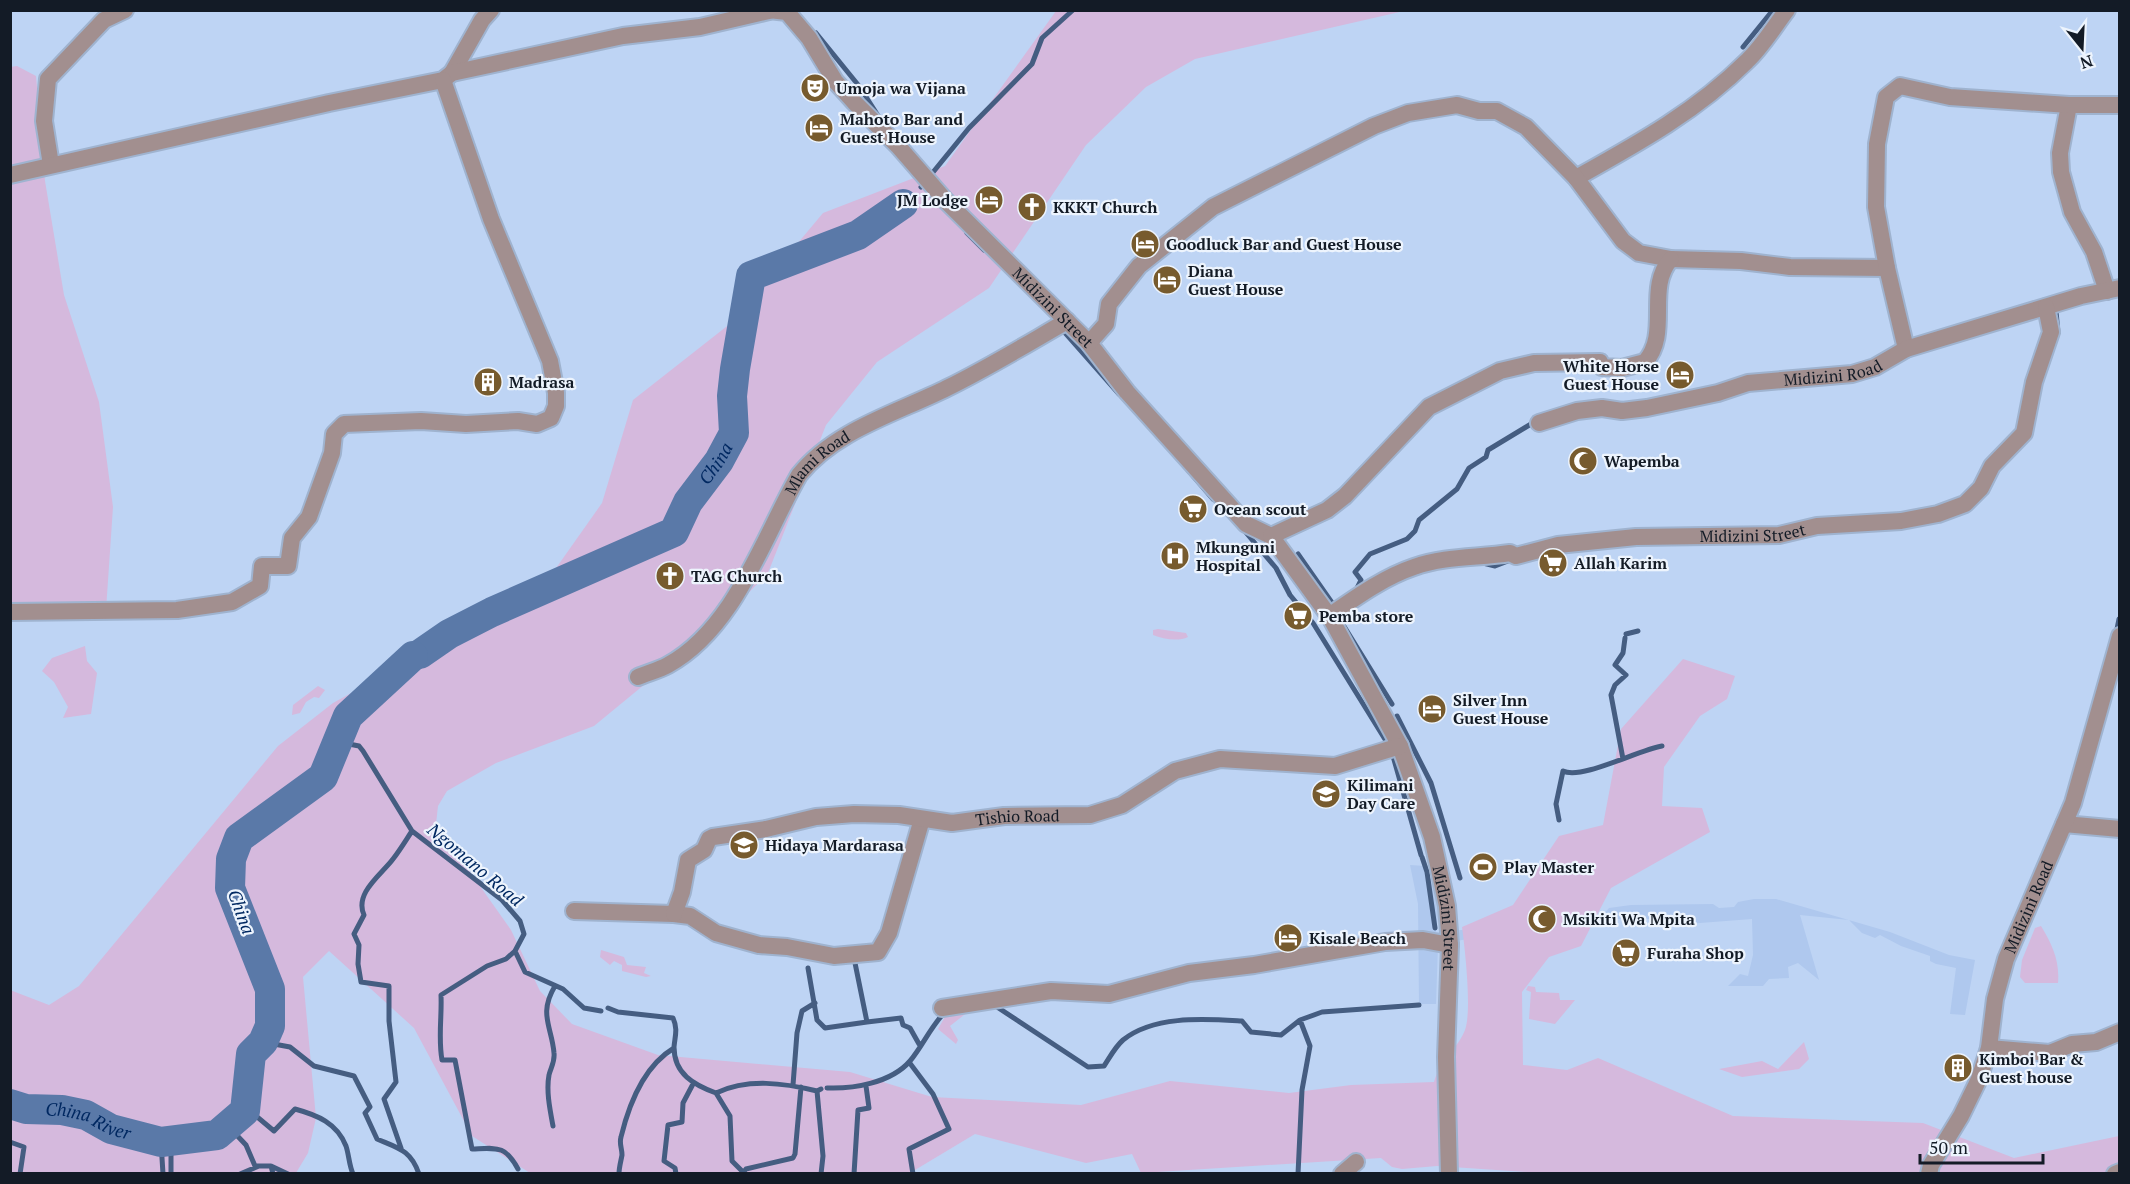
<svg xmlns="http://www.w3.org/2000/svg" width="2130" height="1184" font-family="'PT Serif',serif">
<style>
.built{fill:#afc8ee}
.green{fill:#d5b9dd}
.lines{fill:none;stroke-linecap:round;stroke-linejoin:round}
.stream{stroke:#455d81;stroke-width:5}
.river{stroke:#5a79a8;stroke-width:30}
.minor-casing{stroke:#9fb3cf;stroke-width:20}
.minor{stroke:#a28f8f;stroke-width:16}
.labels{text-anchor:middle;stroke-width:4.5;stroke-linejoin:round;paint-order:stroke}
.poi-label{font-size:16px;font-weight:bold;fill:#131b26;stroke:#edf4fd;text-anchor:start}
.street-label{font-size:16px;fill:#131b26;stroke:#edf4fd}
.water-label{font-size:18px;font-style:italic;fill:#002861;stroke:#edf4fd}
</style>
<rect width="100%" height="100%" fill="#bed4f4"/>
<path class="built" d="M1410,865L1425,866L1440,900L1436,932L1577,921L1597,922L1609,908L1631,905L1713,904L1719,908L1734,907L1738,902L1754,899H1776L1890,932L1949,955L1975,960L1965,1015L1950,1014L1956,968L1936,964L1930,961V956L1901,946L1880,935L1875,938L1862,933L1849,920L1800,915L1819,980L1798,963L1788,967L1789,978L1769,979L1763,986H1728L1740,974L1748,976L1753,955L1752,919L1687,924L1653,919H1602V924L1595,925L1462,940L1438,945L1436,1004H1419L1418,904Z"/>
<path class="green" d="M1056,11H1404L1195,59L1146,87L1086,145L989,288L877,362L826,425L768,573L718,624L594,726L496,763L447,791L438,806L436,824L511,930L540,991L572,1024L658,1055L850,1072L932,1097L1081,1105L1170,1081L1289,1093L1351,1085L1434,1082C1440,1061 1458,1048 1465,1030C1472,1011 1465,949 1462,927L1513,905L1559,836L1603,825L1621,729L1683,659L1735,676L1727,699L1700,716L1664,767L1662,806L1702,808L1710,832L1611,888L1581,946L1549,957L1522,992L1523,1065L1567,1070L1598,1058L1733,1116L1923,1123L2014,1158L2119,1136V1173L1556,1174L1437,1166L1402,1169L1392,1167L1381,1158L1141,1173L1132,1154L1086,1163L975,1134L910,1173H530L472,1136L414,1028L329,951L303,977L316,1118L308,1153L296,1173H11L10,990L49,1005L79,986L278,746L333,703L542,588L602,503L633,400L731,323L823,213L945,166Z
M17,66L36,76L45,181L64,295L99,402L113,507L106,610H11L10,67Z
M1158,629L1186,633L1188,637C1178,642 1163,639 1153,635V630Z
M85,646L87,661L97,673L91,714L63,718L68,707L54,682L42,671L52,658Z
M318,686L325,690L319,698L314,697L306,702L300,713L292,715L293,705Z
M2041,926C2052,944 2060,961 2058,983H2025L2020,977L2022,960L2035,928Z
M601,950L624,957L627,965L646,967L644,973L651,976L646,977L622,971V965L614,961L610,965L600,957Z
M1528,986L1535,987L1536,992L1559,993L1560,1000H1575L1555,1024L1529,1019L1531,992L1526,990Z
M969,1011L950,1026L958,1040L956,1044L938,1029L946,1015Z
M1804,1042L1809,1059L1799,1069L1742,1077L1719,1069L1762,1061L1778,1069Z"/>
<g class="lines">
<path class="stream" d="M816,33L859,86L877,114
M1743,47L1773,10
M921,187L969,128L1032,64L1042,38L1073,10
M967,233L984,250
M1060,327L1119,394
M2058,333L2056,311L2060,309
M1188,470L1213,499
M1243,529L1276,568L1290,595L1313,623L1391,749L1421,855
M1298,554L1335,607
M1483,563L1495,566L1508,561
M1356,590L1361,580L1355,572L1370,554L1407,539L1415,531L1419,520L1457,489L1469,468L1486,457L1488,450L1536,421
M1342,623L1392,704
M1626,634L1638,631
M2116,634L2119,619
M1397,716L1431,783L1460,878
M339,742L359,746L363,751L412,831L502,900L520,921L524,934L515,951L525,972L563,989L584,1008L601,1011
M1623,759L1611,695L1615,685L1626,675L1615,665L1623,653L1625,638
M1559,820L1556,804L1563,771C1582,780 1638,750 1662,746
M1422,857L1427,872L1435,928
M515,951L506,959L487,966L441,995C442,1017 438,1038 442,1060H455L472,1149C497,1148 505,1145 518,1169
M854,958L867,1022L901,1018L903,1025L910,1028L919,1044
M808,968L817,1020L825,1028L867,1022
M994,1005L1088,1067L1104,1066C1110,1057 1115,1047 1123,1040C1154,1015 1205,1019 1242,1021L1251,1032L1281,1035L1300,1020L1322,1012L1419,1005
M608,1008L618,1012L673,1018C678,1029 675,1036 674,1047C674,1074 694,1085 716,1093C748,1078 784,1083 817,1091L821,1089
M263,1042L290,1047L314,1066L354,1076L370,1107L365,1113L377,1139C398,1148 411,1150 419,1174
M909,1062L933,1094L949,1129L909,1149L913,1174
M793,1085L797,1033L802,1011L815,1003
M827,1088C853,1089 891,1083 910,1061C922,1047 931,1026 945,1012
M817,1091L823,1156L821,1174
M716,1093L730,1116L732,1161L742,1171
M245,1111L249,1110L274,1131L295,1109C317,1115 337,1123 346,1146C349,1155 349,1165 353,1174
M553,1126C550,1110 546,1091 549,1075C551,1067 555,1062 554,1053C552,1027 538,1014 555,986
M229,1127L246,1145L255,1166H259
M10,1142L24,1147L20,1174
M161,1142L163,1174
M401,1148L384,1099L396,1082L389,1021V986L361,982L358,964L359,945L354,934L364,915C354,893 382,874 393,859C400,850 406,840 412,831
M271,1166L288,1174
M171,1174V1141
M240,1174L259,1166H271L273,1174
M619,1174C619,1167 621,1161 622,1155C622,1148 619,1144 621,1137C629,1104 644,1066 674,1048
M676,1174L675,1168L664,1161L668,1125L682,1122L683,1103L693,1084
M742,1174L746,1169L793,1158L795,1154L801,1087
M854,1174L858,1110L869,1108L866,1086
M1298,1174L1302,1090L1310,1046L1300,1020"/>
<g class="river">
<path id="s1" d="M420,654L449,634L492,612L674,532L688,502L719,461L734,433L732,396L735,369L751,276L858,235L903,204"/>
<path id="s2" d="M10,1104L26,1109L62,1110L86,1115L111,1129L161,1142L217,1135L245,1111L251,1054L263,1042L270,1026V989L230,888L231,859L239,838L323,777L348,716L413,656"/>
</g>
<g class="minor-casing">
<g id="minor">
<path id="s3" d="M769,10L787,12L809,38L835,81L854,102L898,146L945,200L1089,343L1127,392L1246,524L1271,536L1330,617L1400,746L1432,837L1447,906L1450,945L1446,1057L1449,1174"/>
<path d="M452,73L482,20L491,10"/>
<path d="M2069,105L2060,153L2061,172L2072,212L2094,252L2107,291"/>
<path d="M51,165L44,121L48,79L104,20L125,10"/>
<path d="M10,175L329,103L443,80L452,73L623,36L700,27L769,11"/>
<path d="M1576,178C1637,144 1697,111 1747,61C1762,47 1774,27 1787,10"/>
<path d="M1089,343L1106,324L1109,304L1139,266L1213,207L1374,126L1408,113L1457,105L1479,111H1497L1526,127L1576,178L1623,241L1639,253L1671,259L1741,261L1790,267L1887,268"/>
<path d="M1906,349L1887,268L1876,207L1877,144L1886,97L1900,86L1950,97L2069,105H2120"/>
<path id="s4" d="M1539,423L1577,411L1602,408L1622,411L1647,408L1718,393L1748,383L1852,374L1875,367L1906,349L2081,296L2120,288"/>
<path d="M1271,536L1327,510L1345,496L1429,407L1500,371L1534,363L1600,362L1602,367L1622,368L1645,362C1671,333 1645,288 1671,259"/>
<path d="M10,612L177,610L232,602L260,586L262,566H288L292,538L309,517L332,453L334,434L344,424L421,421L466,424L518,421L537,424L551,418L556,406V393L550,361L491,219L443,80"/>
<path id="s5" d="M1329,616C1355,598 1384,577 1414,567C1445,556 1478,558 1510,553L1516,556L1558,545L1636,537L1779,535L1817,526L1901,521L1938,514L1965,504L1981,488L1992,466L2024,433L2034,382L2051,332L2046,307"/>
<path id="s6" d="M638,677C647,673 659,670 668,665C735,628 763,538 799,475C835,430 897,413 947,388C988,368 1027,344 1067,321"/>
<path d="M2064,824L2120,829"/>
<path d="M574,911L674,914L690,916L716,933L759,945L787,947L834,956L878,952L889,933L922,819"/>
<path id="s7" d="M674,914L682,892L688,860L704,850L709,839L713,837L766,829L816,817L854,814L899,815L952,823L1004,816L1090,815L1122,805L1175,771L1220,759L1335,766L1400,746"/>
<path d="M942,1008L1051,991L1109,994L1189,973L1254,965L1385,942L1423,940L1450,945"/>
<path d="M1989,1048L2050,1053L2072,1044L2096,1042L2120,1032"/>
<path d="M1342,1174L1356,1162"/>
<path id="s8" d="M1929,1174L1931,1165L1961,1116L1979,1079L1989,1048L1995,999L2006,959L2073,803L2120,636"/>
<path d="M2115,1174L2120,1172"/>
</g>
</g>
<use href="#minor" class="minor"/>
</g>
<defs>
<g id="theatre-disc" transform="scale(1.5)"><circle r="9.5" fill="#775b2e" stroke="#edf4fd"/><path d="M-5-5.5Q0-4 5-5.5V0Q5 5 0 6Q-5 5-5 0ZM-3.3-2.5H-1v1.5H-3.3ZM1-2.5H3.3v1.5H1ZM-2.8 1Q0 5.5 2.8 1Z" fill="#fff"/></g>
<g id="hotel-disc" transform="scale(1.5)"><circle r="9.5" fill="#775b2e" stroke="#edf4fd"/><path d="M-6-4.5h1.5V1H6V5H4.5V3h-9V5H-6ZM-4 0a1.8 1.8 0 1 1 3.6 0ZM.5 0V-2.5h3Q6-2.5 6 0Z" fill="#fff"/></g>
<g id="church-disc" transform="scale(1.5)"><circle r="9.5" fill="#775b2e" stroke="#edf4fd"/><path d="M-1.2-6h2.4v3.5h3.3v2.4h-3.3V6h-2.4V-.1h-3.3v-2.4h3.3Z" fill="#fff"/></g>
<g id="building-disc" transform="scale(1.5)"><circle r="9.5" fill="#775b2e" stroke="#edf4fd"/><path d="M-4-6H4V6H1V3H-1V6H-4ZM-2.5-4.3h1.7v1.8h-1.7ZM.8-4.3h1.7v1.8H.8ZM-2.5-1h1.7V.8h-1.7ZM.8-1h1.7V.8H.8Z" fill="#fff"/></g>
<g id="mosque-disc" transform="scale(1.5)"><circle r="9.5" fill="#775b2e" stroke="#edf4fd"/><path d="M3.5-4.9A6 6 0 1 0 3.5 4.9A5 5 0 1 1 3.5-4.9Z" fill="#fff"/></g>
<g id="supermarket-disc" transform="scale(1.5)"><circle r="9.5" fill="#775b2e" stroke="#edf4fd"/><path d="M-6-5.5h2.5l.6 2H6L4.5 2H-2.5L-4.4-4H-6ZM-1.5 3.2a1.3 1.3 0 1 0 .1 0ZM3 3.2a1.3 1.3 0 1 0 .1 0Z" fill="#fff"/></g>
<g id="hospital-disc" transform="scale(1.5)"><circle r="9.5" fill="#775b2e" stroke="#edf4fd"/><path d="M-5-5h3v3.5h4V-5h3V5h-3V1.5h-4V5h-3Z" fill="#fff"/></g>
<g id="school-disc" transform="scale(1.5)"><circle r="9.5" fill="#775b2e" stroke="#edf4fd"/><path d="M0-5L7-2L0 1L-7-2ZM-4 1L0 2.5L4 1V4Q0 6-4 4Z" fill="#fff"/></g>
<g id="stadium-disc" transform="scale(1.5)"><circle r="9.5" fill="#775b2e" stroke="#edf4fd"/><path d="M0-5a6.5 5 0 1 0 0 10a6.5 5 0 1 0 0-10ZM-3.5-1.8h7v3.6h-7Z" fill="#fff"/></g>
</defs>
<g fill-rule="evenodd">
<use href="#theatre-disc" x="815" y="88"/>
<use href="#hotel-disc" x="819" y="128"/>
<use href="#hotel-disc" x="989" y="200"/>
<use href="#church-disc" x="1032" y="207"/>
<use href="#hotel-disc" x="1145" y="244"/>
<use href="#hotel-disc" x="1167" y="280"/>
<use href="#hotel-disc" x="1680" y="375"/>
<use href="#building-disc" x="488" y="382"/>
<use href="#mosque-disc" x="1583" y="461"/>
<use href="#supermarket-disc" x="1193" y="509"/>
<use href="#hospital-disc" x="1175" y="556"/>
<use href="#supermarket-disc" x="1553" y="563"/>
<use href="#church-disc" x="670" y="576"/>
<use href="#supermarket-disc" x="1298" y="616"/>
<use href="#hotel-disc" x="1432" y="709"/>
<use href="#school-disc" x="1326" y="794"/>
<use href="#school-disc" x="744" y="845"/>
<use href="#stadium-disc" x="1483" y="867"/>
<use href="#mosque-disc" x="1542" y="919"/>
<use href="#hotel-disc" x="1288" y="938"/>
<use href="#supermarket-disc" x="1626" y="953"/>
<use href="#building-disc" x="1958" y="1068"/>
</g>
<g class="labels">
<g class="poi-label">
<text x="836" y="94">Umoja wa Vijana</text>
<text x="840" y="125">Mahoto Bar and<tspan x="840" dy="18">Guest House</tspan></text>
<text x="968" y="206" text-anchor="end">JM Lodge</text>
<text x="1053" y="213">KKKT Church</text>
<text x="1166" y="250">Goodluck Bar and Guest House</text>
<text x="1188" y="277">Diana<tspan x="1188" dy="18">Guest House</tspan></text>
<text x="1659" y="372" text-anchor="end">White Horse<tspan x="1659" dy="18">Guest House</tspan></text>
<text x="509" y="388">Madrasa</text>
<text x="1604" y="467">Wapemba</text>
<text x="1214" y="515">Ocean scout</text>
<text x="1196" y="553">Mkunguni<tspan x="1196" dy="18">Hospital</tspan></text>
<text x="1574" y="569">Allah Karim</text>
<text x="691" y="582">TAG Church</text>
<text x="1319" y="622">Pemba store</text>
<text x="1453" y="706">Silver Inn<tspan x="1453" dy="18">Guest House</tspan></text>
<text x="1347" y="791">Kilimani<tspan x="1347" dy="18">Day Care</tspan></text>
<text x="765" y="851">Hidaya Mardarasa</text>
<text x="1504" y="873">Play Master</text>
<text x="1563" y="925">Msikiti Wa Mpita</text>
<text x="1309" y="944">Kisale Beach</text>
<text x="1647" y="959">Furaha Shop</text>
<text x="1979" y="1065">Kimboi Bar &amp;<tspan x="1979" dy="18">Guest house</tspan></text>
</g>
<g class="street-label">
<text dy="6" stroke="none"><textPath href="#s3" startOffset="417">Midizini Street</textPath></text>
<text dy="6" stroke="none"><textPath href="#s4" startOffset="300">Midizini Road</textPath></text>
<text dy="6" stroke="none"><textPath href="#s6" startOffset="288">Mlami Road</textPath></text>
<text dy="6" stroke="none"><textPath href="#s5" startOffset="441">Midizini Street</textPath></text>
<text dy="6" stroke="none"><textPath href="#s7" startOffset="399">Tishio Road</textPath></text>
<text dy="6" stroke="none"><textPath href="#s8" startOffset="288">Midizini Road</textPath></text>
<text dy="6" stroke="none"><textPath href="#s3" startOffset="1161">Midizini Street</textPath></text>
</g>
<g class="water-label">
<text dy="6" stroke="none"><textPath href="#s1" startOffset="363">China</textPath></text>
<text transform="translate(475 865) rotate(40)" y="6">Ngomano Road</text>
<text transform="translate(241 912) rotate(70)" y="6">China</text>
<text dy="6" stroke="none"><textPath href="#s2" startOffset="81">China River</textPath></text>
</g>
</g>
<rect width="2130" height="1184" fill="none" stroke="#131b26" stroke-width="24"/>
<g transform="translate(2082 48) rotate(162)" stroke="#edf4fd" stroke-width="4.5" paint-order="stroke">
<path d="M0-4.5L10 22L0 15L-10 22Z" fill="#131b26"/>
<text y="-9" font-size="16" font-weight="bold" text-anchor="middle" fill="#131b26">N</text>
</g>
<path d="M1920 1154v9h123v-9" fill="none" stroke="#131b26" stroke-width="3"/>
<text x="1929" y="1154" font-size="18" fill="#131b26" stroke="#edf4fd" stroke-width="4.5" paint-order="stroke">50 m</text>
</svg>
